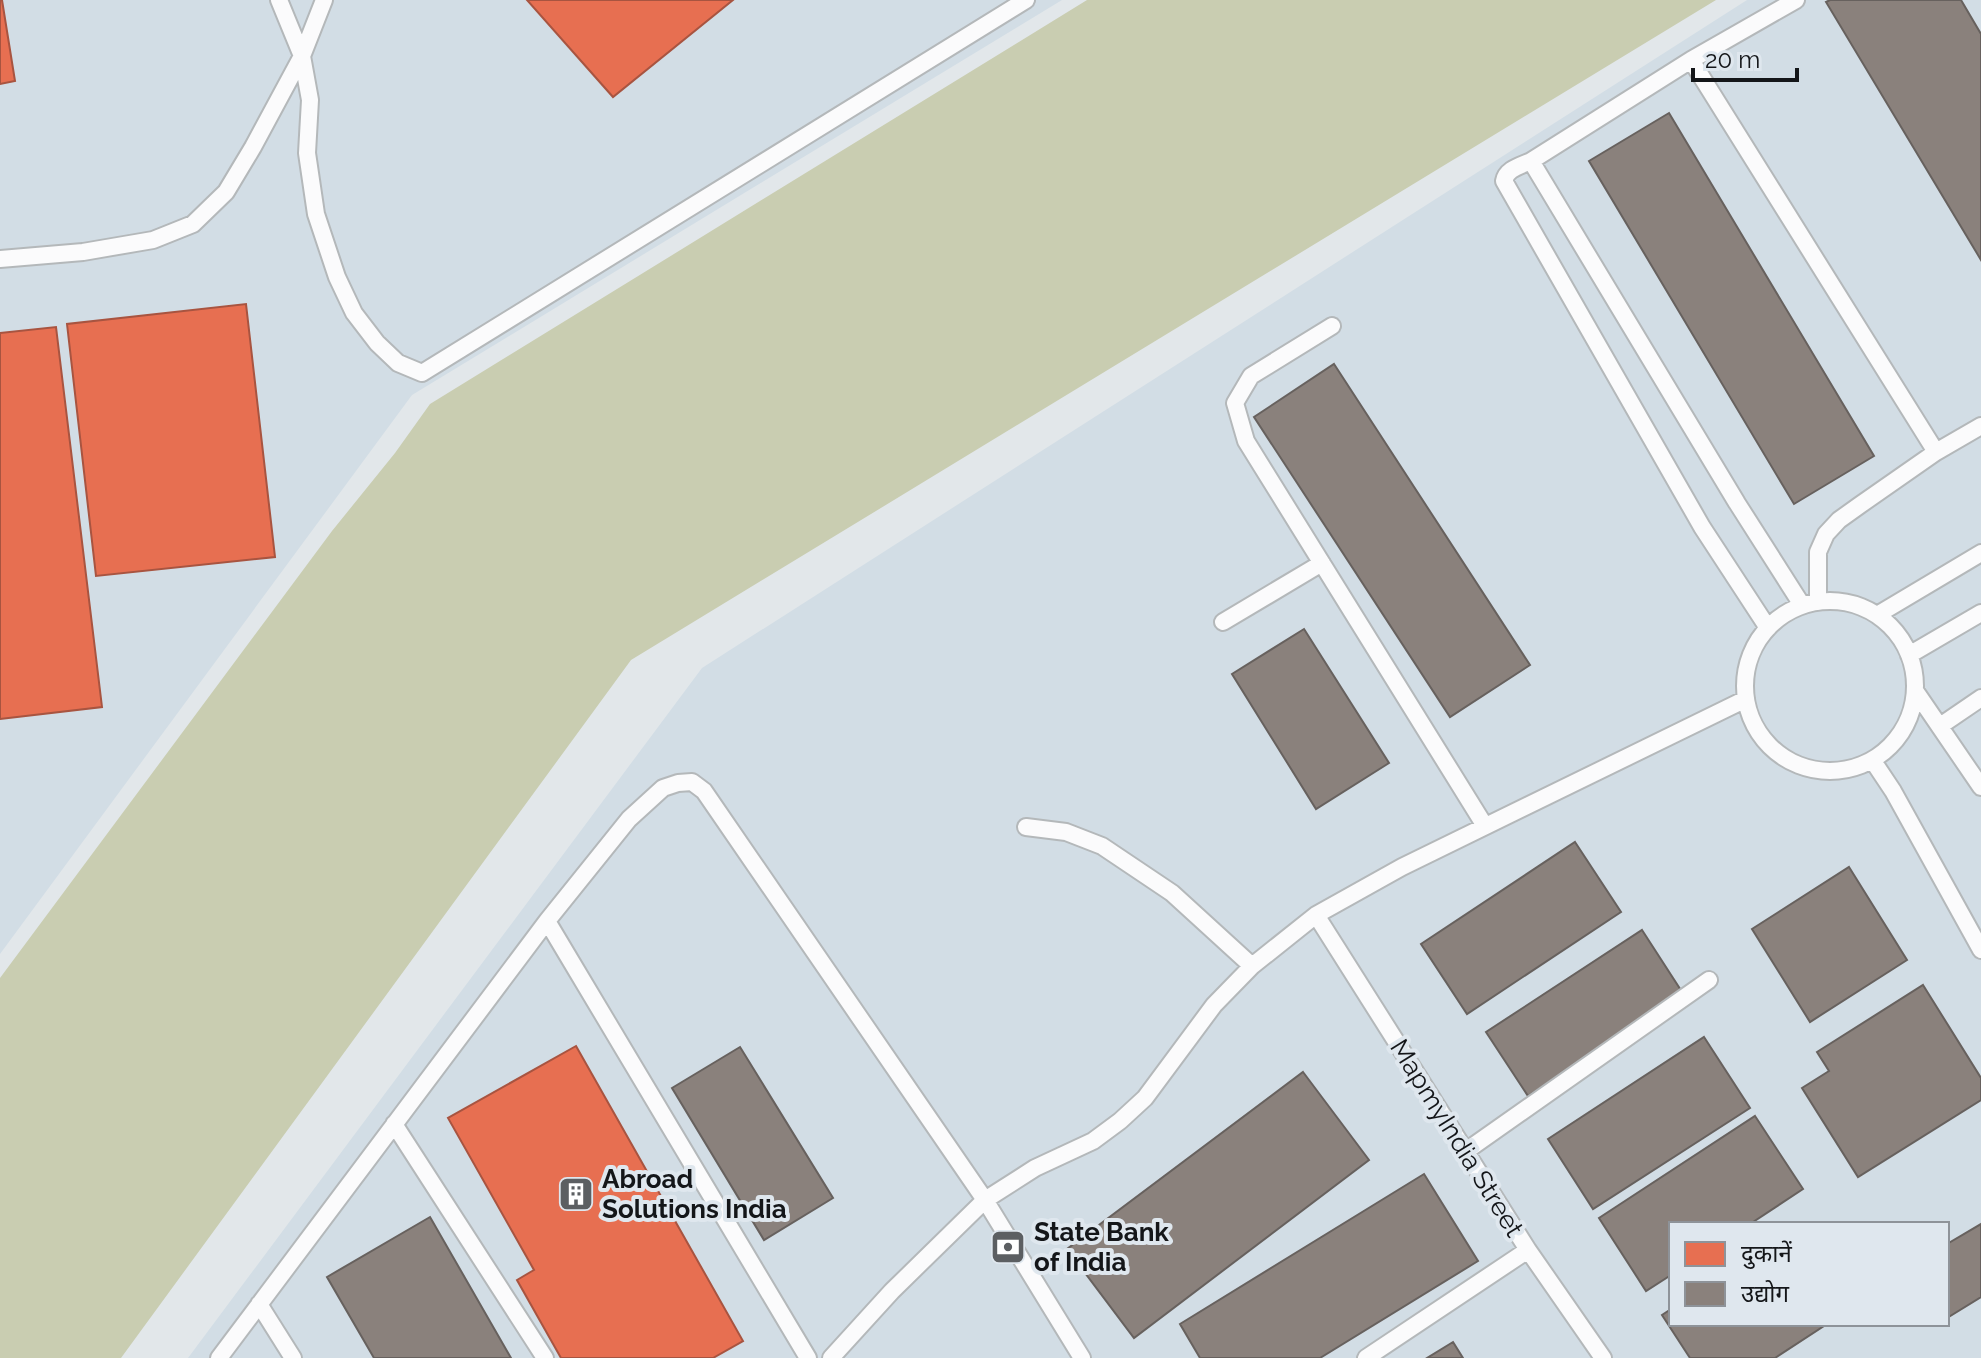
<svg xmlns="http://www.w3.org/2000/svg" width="1981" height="1358" font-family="Raleway,'Noto Sans Devanagari',sans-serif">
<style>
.built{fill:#d2dde5;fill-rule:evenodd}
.green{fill:#c9cdb1}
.shops{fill:#e76f51;stroke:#a85440;stroke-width:2}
.industry{fill:#8a817c;stroke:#67615e;stroke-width:2}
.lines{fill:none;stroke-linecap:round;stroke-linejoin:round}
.service-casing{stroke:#b4b8ba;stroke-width:20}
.service{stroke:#fbfbfc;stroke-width:16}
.labels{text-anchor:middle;stroke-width:8;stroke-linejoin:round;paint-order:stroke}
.street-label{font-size:26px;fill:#141619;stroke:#dfe7ee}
.poi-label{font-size:26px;font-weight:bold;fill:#141619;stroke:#dfe7ee;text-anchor:start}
</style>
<rect width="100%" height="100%" fill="#e2e7ea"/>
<path class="built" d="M0,0H1062L412,395L0,954Z
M1747,0H1981V1358H188L702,668ZM1671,1224H1947V1324H1671Z"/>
<path class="green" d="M1087,0H1716L631,660L121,1358H0V978L332,531L395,453L430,404Z"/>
<path class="shops" d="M0,0H2L15,81L0,84Z
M527,0H733L613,97Z
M246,304L275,557L96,576L67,324Z
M56,327L102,707L0,719V333Z
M576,1046L743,1341L713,1358H561L517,1280L534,1270L448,1118Z"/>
<path class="industry" d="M1830,0H1961L1981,34V260L1826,2Z
M1669,113L1874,456L1794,504L1589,161Z
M1334,364L1530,665L1450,717L1254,417Z
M1304,629L1389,763L1316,809L1232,674Z
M1575,842L1621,912L1467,1014L1421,944Z
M1849,867L1907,960L1810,1022L1752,929Z
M1642,930L1684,995L1528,1096L1486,1032Z
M1923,985L1981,1078V1100L1858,1177L1802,1088L1829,1071L1817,1052Z
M1704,1037L1750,1108L1593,1209L1548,1139Z
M740,1047L833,1198L764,1240L672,1088Z
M1303,1072L1369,1160L1134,1338L1067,1249Z
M1755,1116L1803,1189L1750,1224H1671V1275L1646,1291L1599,1218Z
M1424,1174L1478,1261L1320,1358H1200L1180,1324Z
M430,1217L511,1358H374L327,1277Z
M1981,1224V1297L1947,1318V1244Z
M1671,1309V1324H1827L1775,1358H1690L1662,1315Z
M1453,1342L1463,1358H1427Z"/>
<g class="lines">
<g class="service-casing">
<path id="service" d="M279,0L302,56L324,0
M302,56L310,100L307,153L316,214L337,277L354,313L377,343L398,363L422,373L1026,0
M1691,60L1936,452
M1531,161L1737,503L1802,605
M0,259L83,252L153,240L193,224L226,192L253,147L302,56
M1332,326L1251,376L1235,403L1246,441L1485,826
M1745 686a85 85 0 1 1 170 0a85 85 0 1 1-170 0Z
M1818,602V552L1826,534L1839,520L1860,505L1936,452L1981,426
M1877,615L1981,553
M1223,622L1322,563
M1768,628L1702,527L1504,181C1506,169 1520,166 1531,161L1691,60L1796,0
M1909,655L1981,613
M1916,692L1981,787
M1940,726L1981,698
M1873,761L1893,791L1981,950
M1026,827L1066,832L1102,846L1172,893L1252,966
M1316,915L1528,1250L1603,1358
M547,921L808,1358
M394,1124L545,1358
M1466,1151L1709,980
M259,1304L293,1358
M219,1358L547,921L629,819L663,788L678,783L692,782L704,791L985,1200L1082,1358
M831,1358L892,1291L985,1200L1035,1168L1093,1141L1120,1121L1145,1098L1214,1005L1252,966L1316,915L1402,867L1746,699
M1366,1358L1528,1250"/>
</g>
<use href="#service" class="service"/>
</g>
<defs>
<g id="building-square" transform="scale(1.8)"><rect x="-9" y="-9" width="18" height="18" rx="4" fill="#5c5f62" stroke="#dfe7ee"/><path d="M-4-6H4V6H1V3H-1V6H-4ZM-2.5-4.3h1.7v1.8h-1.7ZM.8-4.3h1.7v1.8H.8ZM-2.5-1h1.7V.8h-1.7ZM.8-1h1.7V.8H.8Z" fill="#fff"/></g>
<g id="bank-square" transform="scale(1.8)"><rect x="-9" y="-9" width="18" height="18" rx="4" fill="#5c5f62" stroke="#dfe7ee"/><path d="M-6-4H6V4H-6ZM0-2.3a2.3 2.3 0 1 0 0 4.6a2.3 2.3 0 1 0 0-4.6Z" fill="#fff"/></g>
</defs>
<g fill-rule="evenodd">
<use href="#building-square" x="576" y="1194"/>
<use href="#bank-square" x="1008" y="1247"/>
</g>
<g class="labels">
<g class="street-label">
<text transform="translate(1457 1138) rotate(58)" y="9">MapmyIndia Street</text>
</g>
<g class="poi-label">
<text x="602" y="1188">Abroad<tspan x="602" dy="30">Solutions India</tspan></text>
<text x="1034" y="1241">State Bank<tspan x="1034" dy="30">of India</tspan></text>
</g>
</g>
<rect x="1669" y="1222" width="280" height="104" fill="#dfe7ee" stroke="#8e9399" stroke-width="2"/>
<rect x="1685" y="1242" width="40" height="24" fill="#e76f51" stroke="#8e9399" stroke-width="2"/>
<text x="1741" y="1262" font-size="24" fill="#141619">दुकानें</text>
<rect x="1685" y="1282" width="40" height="24" fill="#8a817c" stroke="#8e9399" stroke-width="2"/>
<text x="1741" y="1302" font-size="24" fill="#141619">उद्योग</text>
<path d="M1693 68v12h104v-12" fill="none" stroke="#141619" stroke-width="4"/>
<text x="1705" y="68" font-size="24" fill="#141619" stroke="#dfe7ee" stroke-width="6" paint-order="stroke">20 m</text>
</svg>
